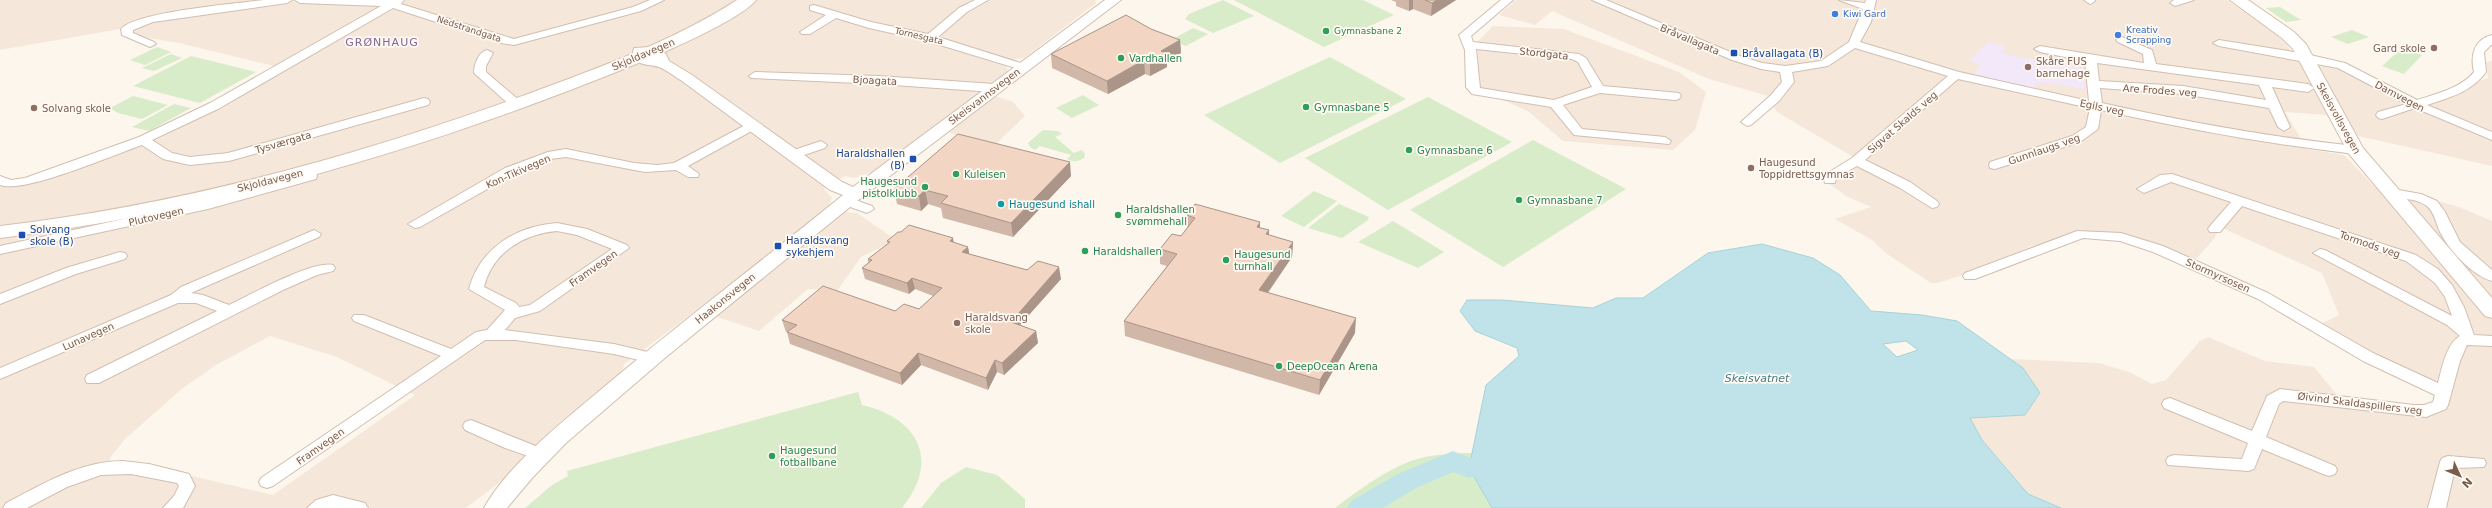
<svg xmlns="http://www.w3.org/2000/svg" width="2492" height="508" font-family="'DejaVu Sans',sans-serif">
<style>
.residential{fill:#f5e8da;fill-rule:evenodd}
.education{fill:#f3e8fa}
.green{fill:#d8ecc9}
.water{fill:#bfe3e8;stroke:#a5d3da;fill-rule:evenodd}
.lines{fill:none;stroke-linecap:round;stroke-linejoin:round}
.river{fill:#bfe3e8;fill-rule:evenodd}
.minor-casing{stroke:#d1beb0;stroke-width:2}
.tertiary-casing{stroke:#d1beb0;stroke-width:2}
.secondary-casing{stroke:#d6c0b0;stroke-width:2}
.minor{fill:#fff;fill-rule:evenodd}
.tertiary{fill:#fff;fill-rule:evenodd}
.secondary{fill:#fff;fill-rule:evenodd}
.wall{fill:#d1b7a8}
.shaded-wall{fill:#aa9588}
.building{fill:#f3d5c3;stroke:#aa9588}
.shop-dot{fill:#3f7fe0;stroke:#fffaf3;stroke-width:1.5}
.leisure-dot{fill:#2e9e5b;stroke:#fffaf3;stroke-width:1.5}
.education-dot{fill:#8d6e63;stroke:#fffaf3;stroke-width:1.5}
.transit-dot{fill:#1a4fb4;stroke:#fffaf3;stroke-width:1.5}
.culture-dot{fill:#0f9aa8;stroke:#fffaf3;stroke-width:1.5}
.labels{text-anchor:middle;stroke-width:3.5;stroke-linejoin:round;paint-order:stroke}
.far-shop-label{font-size:9px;fill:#366cbe;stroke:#fffaf3;text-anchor:start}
.far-street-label{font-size:9px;fill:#7a5c4d;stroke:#fffaf3}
.far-leisure-label{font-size:9px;fill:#27864d;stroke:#fffaf3;text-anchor:start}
.street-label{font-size:10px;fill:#7a5c4d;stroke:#fffaf3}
.education-label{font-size:10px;fill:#785e54;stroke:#fffaf3;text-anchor:start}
.transit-label{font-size:10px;fill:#164399;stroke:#fffaf3;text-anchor:start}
.leisure-label{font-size:10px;fill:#27864d;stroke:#fffaf3;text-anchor:start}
.culture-label{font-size:10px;fill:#0d838f;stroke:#fffaf3;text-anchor:start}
.neighbourhood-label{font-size:11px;letter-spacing:1px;fill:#846695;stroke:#fffaf3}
.water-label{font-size:11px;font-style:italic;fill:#437c86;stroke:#fffaf3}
</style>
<rect width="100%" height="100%" fill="#fdf6ec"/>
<path class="residential" d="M0,0H1095L1096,3L1024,58L1015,59L1006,66L1008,71L981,91L1013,102L1025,116L996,144L986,146L934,127L872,172L854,178L845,176L824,189L832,198L829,204L850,213H857L896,240L861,257L837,291L808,289L759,331L697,310L624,364L622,374L512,473L466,508H0V185L8,187L29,183L158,139L273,77L278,67L179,43L136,36L133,31L120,29L0,50ZM270,336L337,357L415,395L273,495L188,475L111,464L110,458L124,440L183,388L216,365Z
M1516,0H2227L2273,30L2301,61L2346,71L2406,102L2433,97L2488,78L2486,63L2492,60V166L2358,136L2325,115L2285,112L2307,149L2344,155L2376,188L2431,199L2459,207L2492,221V508H2061L2028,494L1982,440L1970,418L2025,415L2040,394L2023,368L2010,359L2099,363L2129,372L2152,384L2166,380L2200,341L2208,337L2265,361L2314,367L2337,395L2351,402L2443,410L2448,392L2318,325L2339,315L2322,273L2220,227L2214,239L2196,259L2185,258L2128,237L2074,236L2031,246L1978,270L1938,283H1931L1887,254L1872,240L1835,219L1871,207L1848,197L1825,181L1855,158L1777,112L1768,96L1709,79L1552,11L1535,25L1499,15Z
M1493,26L1564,29L1679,72L1706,92L1695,130L1673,150L1563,141L1529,112L1477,88L1478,41Z"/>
<path class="education" d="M1988,42L2004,46L2002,52L2009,55L2083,68L2085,89L2050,83H2035L2034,89L1973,75L1981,66L1969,60Z"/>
<path class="green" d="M1223,0L1254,16L1213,33L1185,19L1189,14Z
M1234,0H1363L1394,15L1324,47Z
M2280,7L2301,20L2286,22L2266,8Z
M1193,28L1208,34L1186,46L1171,40Z
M2352,30L2369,37L2348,44L2331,37Z
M157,47L171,52L145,65L130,60Z
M2402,48L2422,55L2404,74L2382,66Z
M171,54L182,58L154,71L142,68Z
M191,56L256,72L200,103L133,86Z
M1330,57L1406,99L1280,163L1204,115Z
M1083,95L1099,105L1072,118L1056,108Z
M133,96L168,105L142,119L118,113L110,108Z
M1428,97L1512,142L1388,210L1305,158Z
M174,104L191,108L149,131L132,127Z
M1043,130L1058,131L1062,134L1055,137L1074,153L1082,150L1085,154L1084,158C1079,161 1073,163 1067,159L1071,155L1040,146L1035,150L1030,147L1028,143Z
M1533,140L1626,189L1503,267L1410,210Z
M1314,191L1337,201L1304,227L1281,216Z
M1339,204L1369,217L1368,220L1342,238L1308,228Z
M1393,221L1444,252L1418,268L1358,242Z
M858,392L862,405C918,418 941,460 902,508H525L552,485L568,476L567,471Z
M1473,453L1469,468L1492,508H1335C1357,491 1390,467 1417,459C1435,454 1454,453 1473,453Z
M966,467L997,475L1025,499V508H921L941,483Z"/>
<path class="water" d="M1762,244L1813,258L1840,275L1871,311L1922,315L1957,321L2023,368L2040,393L2025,415L1970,418L1982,440L2028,494L2061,508H1492L1469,468L1486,385L1519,356L1517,348L1475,331L1460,311L1467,300H1502L1593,308L1616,298H1643L1708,253ZM1906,341L1918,350L1897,357L1883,344Z"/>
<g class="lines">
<path class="river" d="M1453,451L1478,461L1482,468L1478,475L1469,478L1453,472L1416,488L1383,508H1347L1351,501L1398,474Z"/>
<g class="minor-casing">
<path id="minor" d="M264,0H292L287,3L153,22L133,30V33L154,42L156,44L150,47L122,35L121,29C134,12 239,3 264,0Z
M295,0H404L401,4L514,39L633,7L650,0H664L641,11L514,45L501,43L393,8L218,109L152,140L172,153L190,157L228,153L424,98L428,99L430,102L428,105L229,161L190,165L163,159L142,145C113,155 24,194 0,185V176L11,180L25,178L139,137L210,103L381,6L300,3Z
M975,0H988L967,12L938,37L1027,65V69H1019L927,41L869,28L836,18L810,34H802L800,32L826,15L810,10V6L814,5L871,22L928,34L959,8Z
M1501,0H1513L1471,36L1473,42L1579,54L1586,58L1603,86L1679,93L1681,96L1679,99L1675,100L1600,93L1563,105L1582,129L1665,137L1671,141L1669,144L1574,135L1551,107L1472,94L1466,87L1465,50L1459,35ZM1476,49L1572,59L1578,62L1592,87L1554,100L1480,88Z
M1592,0H1606L1740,56L1762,63L1785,66L1821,61L1849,42L1863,9L1839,0L1865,3L1866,0H1876L1871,22L1860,42L1959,72L2089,101L2085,61L2040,52L2034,49L2040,46L2144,63L2143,54L2118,42L2116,40L2122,37L2152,50L2156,64L2308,84L2314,88L2308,92L2272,87L2290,127L2284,131L2278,127L2269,108L2183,94L2100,88L2102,103C2186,122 2270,137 2355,146L2361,150L2355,154C2269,144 2185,129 2101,110L2098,129L2080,142L1995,169L1990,168L1989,165L1990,162L2072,136L2086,127L2090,108L1958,79L1865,160L1910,182L1937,201L1939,204L1937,207L1932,208L1900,188L1857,166L1836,178L1835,183H1825L1823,176L1852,158L1948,76L1855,48L1828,66L1792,72L1794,82L1779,101L1751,125L1747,126L1741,122L1771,95L1782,82L1780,72L1761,69L1732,60ZM2097,63L2259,85L2266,100L2183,86L2099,81Z
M2084,0H2095V1L2090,4Z
M2174,0H2194L2175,6L2170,3Z
M2492,35V44L2484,52L2486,72C2472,92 2448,98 2427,105L2492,132V140L2415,108L2382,119L2378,118L2376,115L2378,112L2406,104L2338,68L2219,46L2213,43L2219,40L2306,54L2345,63L2417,100C2436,94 2461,88 2474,72C2470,56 2474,39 2492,35Z
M487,50L493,53L486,66V72L520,101L522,104L520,107H512L474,73C474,65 478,52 487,50Z
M755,72L879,76L994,84L1000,88L994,92L879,84L751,78L749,76Z
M753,121L757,122L759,125L757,128L688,166L699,174L698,177H688L676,170L645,172L566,157L550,159L514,174L420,227L415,228L408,224L505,168L548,152L566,149L634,163L657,165L674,163Z
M821,141L827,145L825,148L792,159L786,155L788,152Z
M311,172L316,173L317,176L316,179L208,209L0,254V246L206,201Z
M2172,174L2416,255L2438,269L2452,285L2464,307L2474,335L2492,336V346L2467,345L2460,361L2448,405L2446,409L2426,417L2283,401L2279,404L2266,437L2335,466L2337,470L2335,474L2329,476L2323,474L2262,449L2254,469L2248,471L2168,465L2166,461L2168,457L2174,455L2242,459L2248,443L2164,408L2162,404L2164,400L2170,398L2252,431L2267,396L2280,389L2414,405H2424L2433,402L2435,395L2363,361L2258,299L2153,252L2120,241L2083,238L1975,279H1965L1963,276L1965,273L2077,231L2121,233L2163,246L2268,293L2373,353L2438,383C2442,368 2446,344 2460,336L2447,325L2313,253L2320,249L2325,250L2452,316L2445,297L2435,283L2406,261L2242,206L2220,232H2210L2208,229L2210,226L2231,202L2171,182L2144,193L2137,189L2160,175Z
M2393,189L2421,194L2437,201L2445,212L2460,242L2492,270V281C2473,276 2450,251 2441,234C2436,225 2435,213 2427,206C2416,198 2401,199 2388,196L2386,193Z
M847,197L872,206L874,209L867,213L842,204L840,201Z
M557,223L587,229L627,245L629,248L540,311L515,318L505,330L614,344L656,354L659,358L656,362L651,363L614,354L516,340H485L273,486L267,488L261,486L259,482L261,478L441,356L354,321L352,318L354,315H364L451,349L476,332L487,330L505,310L469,289C480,248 516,226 557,223ZM557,231L577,235L612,249L530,305L519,307L516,303L484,287C492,253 523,234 557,231Z
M314,230L321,234L319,237L191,293L203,295L229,305C250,295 313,260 333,265L335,268L333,271L317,275L283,290L99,383H87L85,379L87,375L217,311L196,303H178L0,379V368L171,295L181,287Z
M120,252L125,253L127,256L125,259L76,274L0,304V294L66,268Z
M471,420L548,451L550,455L548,459L542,461L505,448L465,430L463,426L465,422Z
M2448,456L2484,459L2486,463L2484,467L2455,468L2446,508H2428L2440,462L2442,458Z
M123,461L149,464L189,474L195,486L183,508H163L174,496L179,486L177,483L131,474L101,475L67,487L27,508H3L6,503C43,484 80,461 123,461Z
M333,495L365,503L368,508H307L316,500Z"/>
</g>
<g class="tertiary-casing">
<path id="tertiary" d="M1105,0H1121L861,198L666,357L566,443L533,477L507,508H484C507,466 561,423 598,392C678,324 762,261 843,195L830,190L682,81C675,77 667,70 659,67C650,64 638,66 632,57L634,48L651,47L666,54L669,61L692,75L842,182L853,187Z"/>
</g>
<g class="secondary-casing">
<path id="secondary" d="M737,0H756C742,19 661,54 636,64C433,147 219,211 0,238V226C181,205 358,156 528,94C600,67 672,42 737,0Z
M2230,0H2248L2294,32L2306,44L2363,148L2492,298V318L2485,316L2349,154L2293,49L2282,38Z"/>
</g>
<use href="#minor" class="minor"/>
<use href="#tertiary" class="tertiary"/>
<use href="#secondary" class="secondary"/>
</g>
<path class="wall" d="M1391,0H1456L1431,16L1413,9L1409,11L1396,6V2Z
M1151,29L1180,40L1181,53L1167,61V67L1150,76L1145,74L1108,94L1052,68L1051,54Z
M1071,176L1013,237L943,218L941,208L928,204L921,211L897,204L894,189Z
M1187,215L1260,228L1269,230V235L1293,242L1292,257L1268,293L1355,333L1319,395L1125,336L1124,321L1167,266L1160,264V249L1181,236L1187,228Z
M887,241L954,243L968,247L969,254L1061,279L1020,325L1036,331L1038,343L1004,375L997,372L988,390L921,365L902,385L790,344L787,332H786L782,320L919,309L933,296L915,289L909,294L865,279L862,268L868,263V259L888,244Z"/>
<path class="shaded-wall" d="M1409,0H1413V9L1409,11Z
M1437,0H1456L1431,16L1432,3Z
M1180,40L1181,53L1167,61V67L1150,76V63L1161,51Z
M1144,60L1145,74L1108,94L1107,81Z
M1070,162L1071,176L1013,237L1011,223Z
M925,190L928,204L921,211L919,196Z
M1260,222V237L1257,227Z
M1269,230V245L1266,234Z
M953,238L955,250L950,241Z
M1293,242L1292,257L1259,305V290Z
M968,247L970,258L962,252Z
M1059,267L1061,279L1012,334L1011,322Z
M912,278L915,289L909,294L907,283Z
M1356,318L1355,333L1319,395L1320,380Z
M1036,331L1038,343L1004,375L1002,363Z
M918,353L921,365L902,385L900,373Z
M995,360L997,372L988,390L986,378Z"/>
<path class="building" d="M1425,0H1437L1432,3Z
M1126,15L1151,29L1180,40L1161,51L1166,53L1150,63L1144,60L1107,81L1051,54Z
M958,134L1070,162L1011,223L941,203L948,196L925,190L919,196L894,189Z
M1195,204L1260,222L1257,227L1269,230L1266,234L1293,242L1259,290L1356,318L1320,380L1124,321L1177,254L1160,249L1172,234L1181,236L1195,218L1187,215Z
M909,225L953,238L950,241L968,247L962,252L1027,270L1038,261L1059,267L1011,322L1036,331L1002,363L995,360L986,378L918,353L900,373L787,332L797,325L782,320L823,286L895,311L904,304L919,309L942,288L912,278L907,283L862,268L872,260L868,259L890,242L887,241L898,232H901Z"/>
<g class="shop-dot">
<circle cx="1835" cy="14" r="4"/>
<circle cx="2118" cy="35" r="4"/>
</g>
<g class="leisure-dot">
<circle cx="1326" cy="31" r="4"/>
<circle cx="1121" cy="58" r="4"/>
<circle cx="1306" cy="107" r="4"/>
<circle cx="1409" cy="150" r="4"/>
<circle cx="956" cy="174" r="4"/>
<circle cx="925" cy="187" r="4"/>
<circle cx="1519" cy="200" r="4"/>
<circle cx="1118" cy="215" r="4"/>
<circle cx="1085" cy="251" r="4"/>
<circle cx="1226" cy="260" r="4"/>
<circle cx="1279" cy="366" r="4"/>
<circle cx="772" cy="456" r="4"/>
</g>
<g class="education-dot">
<circle cx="2434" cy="48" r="4"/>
<circle cx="2028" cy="67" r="4"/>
<circle cx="34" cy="108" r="4"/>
<circle cx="1751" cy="168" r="4"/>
<circle cx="957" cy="323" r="4"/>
</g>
<g class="transit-dot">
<rect x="1730" y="49" width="8" height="8" rx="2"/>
<rect x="909" y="155" width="8" height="8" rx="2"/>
<rect x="18" y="231" width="8" height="8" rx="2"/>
<rect x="774" y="242" width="8" height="8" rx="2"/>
</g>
<circle class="culture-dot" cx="1001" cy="204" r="4"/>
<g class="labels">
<g class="far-shop-label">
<text x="1843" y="17">Kiwi Gard</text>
<text x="2126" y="33">Kreativ<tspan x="2126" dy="10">Scrapping</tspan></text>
</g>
<g class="far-street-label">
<text transform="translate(469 29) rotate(18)" y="3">Nedstrandgata</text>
<text transform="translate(919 36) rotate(13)" y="3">Tornesgata</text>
</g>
<g class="far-leisure-label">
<text x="1334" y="34">Gymnasbane 2</text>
</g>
<g class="street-label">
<text transform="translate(1690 39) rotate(23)" y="4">Bråvallagata</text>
<text transform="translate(1544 53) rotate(6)" y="4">Stordgata</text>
<text transform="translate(643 54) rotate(-23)" y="4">Skjoldavegen</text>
<text transform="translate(875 80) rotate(3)" y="4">Bjoagata</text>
<text transform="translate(2160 90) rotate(4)" y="4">Are Frodes veg</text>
<text transform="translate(984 96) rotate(-37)" y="4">Skeisvannsvegen</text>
<text transform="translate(2400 96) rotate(28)" y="4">Damvegen</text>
<text transform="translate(2102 107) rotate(12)" y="4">Egils veg</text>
<text transform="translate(2339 118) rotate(61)" y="4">Skeisvollsvegen</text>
<text transform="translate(1902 122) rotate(-41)" y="4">Sigvat Skalds veg</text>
<text transform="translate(283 142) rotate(-16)" y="4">Tysværgata</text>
<text transform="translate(2044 149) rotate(-19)" y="4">Gunnlaugs veg</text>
<text transform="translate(518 171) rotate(-24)" y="4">Kon-Tikivegen</text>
<text transform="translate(270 180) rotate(-14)" y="4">Skjoldavegen</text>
<text transform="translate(156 216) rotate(-13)" y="4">Plutovegen</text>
<text transform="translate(2370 244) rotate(19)" y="4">Tormods veg</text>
<text transform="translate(593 268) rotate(-35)" y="4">Framvegen</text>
<text transform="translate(2218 275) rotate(24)" y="4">Stormyrsosen</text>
<text transform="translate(725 298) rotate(-39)" y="4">Haakonsvegen</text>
<text transform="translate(88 336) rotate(-24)" y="4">Lunavegen</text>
<text transform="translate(2360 403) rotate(7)" y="4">Øivind Skaldaspillers veg</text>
<text transform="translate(320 446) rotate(-35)" y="4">Framvegen</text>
</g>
<g class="education-label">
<text x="2426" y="52" text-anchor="end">Gard skole</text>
<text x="2036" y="65">Skåre FUS<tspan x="2036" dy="12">barnehage</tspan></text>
<text x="42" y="112">Solvang skole</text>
<text x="1759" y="166">Haugesund<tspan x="1759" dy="12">Toppidrettsgymnas</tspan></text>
<text x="965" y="321">Haraldsvang<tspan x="965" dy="12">skole</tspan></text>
</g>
<g class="transit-label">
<text x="1742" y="57">Bråvallagata (B)</text>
<text x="905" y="157" text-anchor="end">Haraldshallen<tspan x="905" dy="12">(B)</tspan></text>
<text x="30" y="233">Solvang<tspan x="30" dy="12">skole (B)</tspan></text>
<text x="786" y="244">Haraldsvang<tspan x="786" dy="12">sykehjem</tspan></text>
</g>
<g class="leisure-label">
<text x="1129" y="62">Vardhallen</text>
<text x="1314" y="111">Gymnasbane 5</text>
<text x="1417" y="154">Gymnasbane 6</text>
<text x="964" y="178">Kuleisen</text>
<text x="917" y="185" text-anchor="end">Haugesund<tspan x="917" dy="12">pistolklubb</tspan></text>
<text x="1527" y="204">Gymnasbane 7</text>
<text x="1126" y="213">Haraldshallen<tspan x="1126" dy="12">svømmehall</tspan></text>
<text x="1093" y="255">Haraldshallen</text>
<text x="1234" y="258">Haugesund<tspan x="1234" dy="12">turnhall</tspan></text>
<text x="1287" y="370">DeepOcean Arena</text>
<text x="780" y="454">Haugesund<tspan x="780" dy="12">fotballbane</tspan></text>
</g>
<g class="culture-label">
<text x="1009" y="208">Haugesund ishall</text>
</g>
<g class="neighbourhood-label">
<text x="382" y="46">GRØNHAUG</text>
</g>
<g class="water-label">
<text x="1757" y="382">Skeisvatnet</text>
</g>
</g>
<g transform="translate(2460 476) rotate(134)" stroke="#fffaf3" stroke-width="3" paint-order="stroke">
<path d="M0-3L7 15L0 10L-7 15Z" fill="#7a5c4d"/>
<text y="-6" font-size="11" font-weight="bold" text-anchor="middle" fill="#7a5c4d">N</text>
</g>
</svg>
